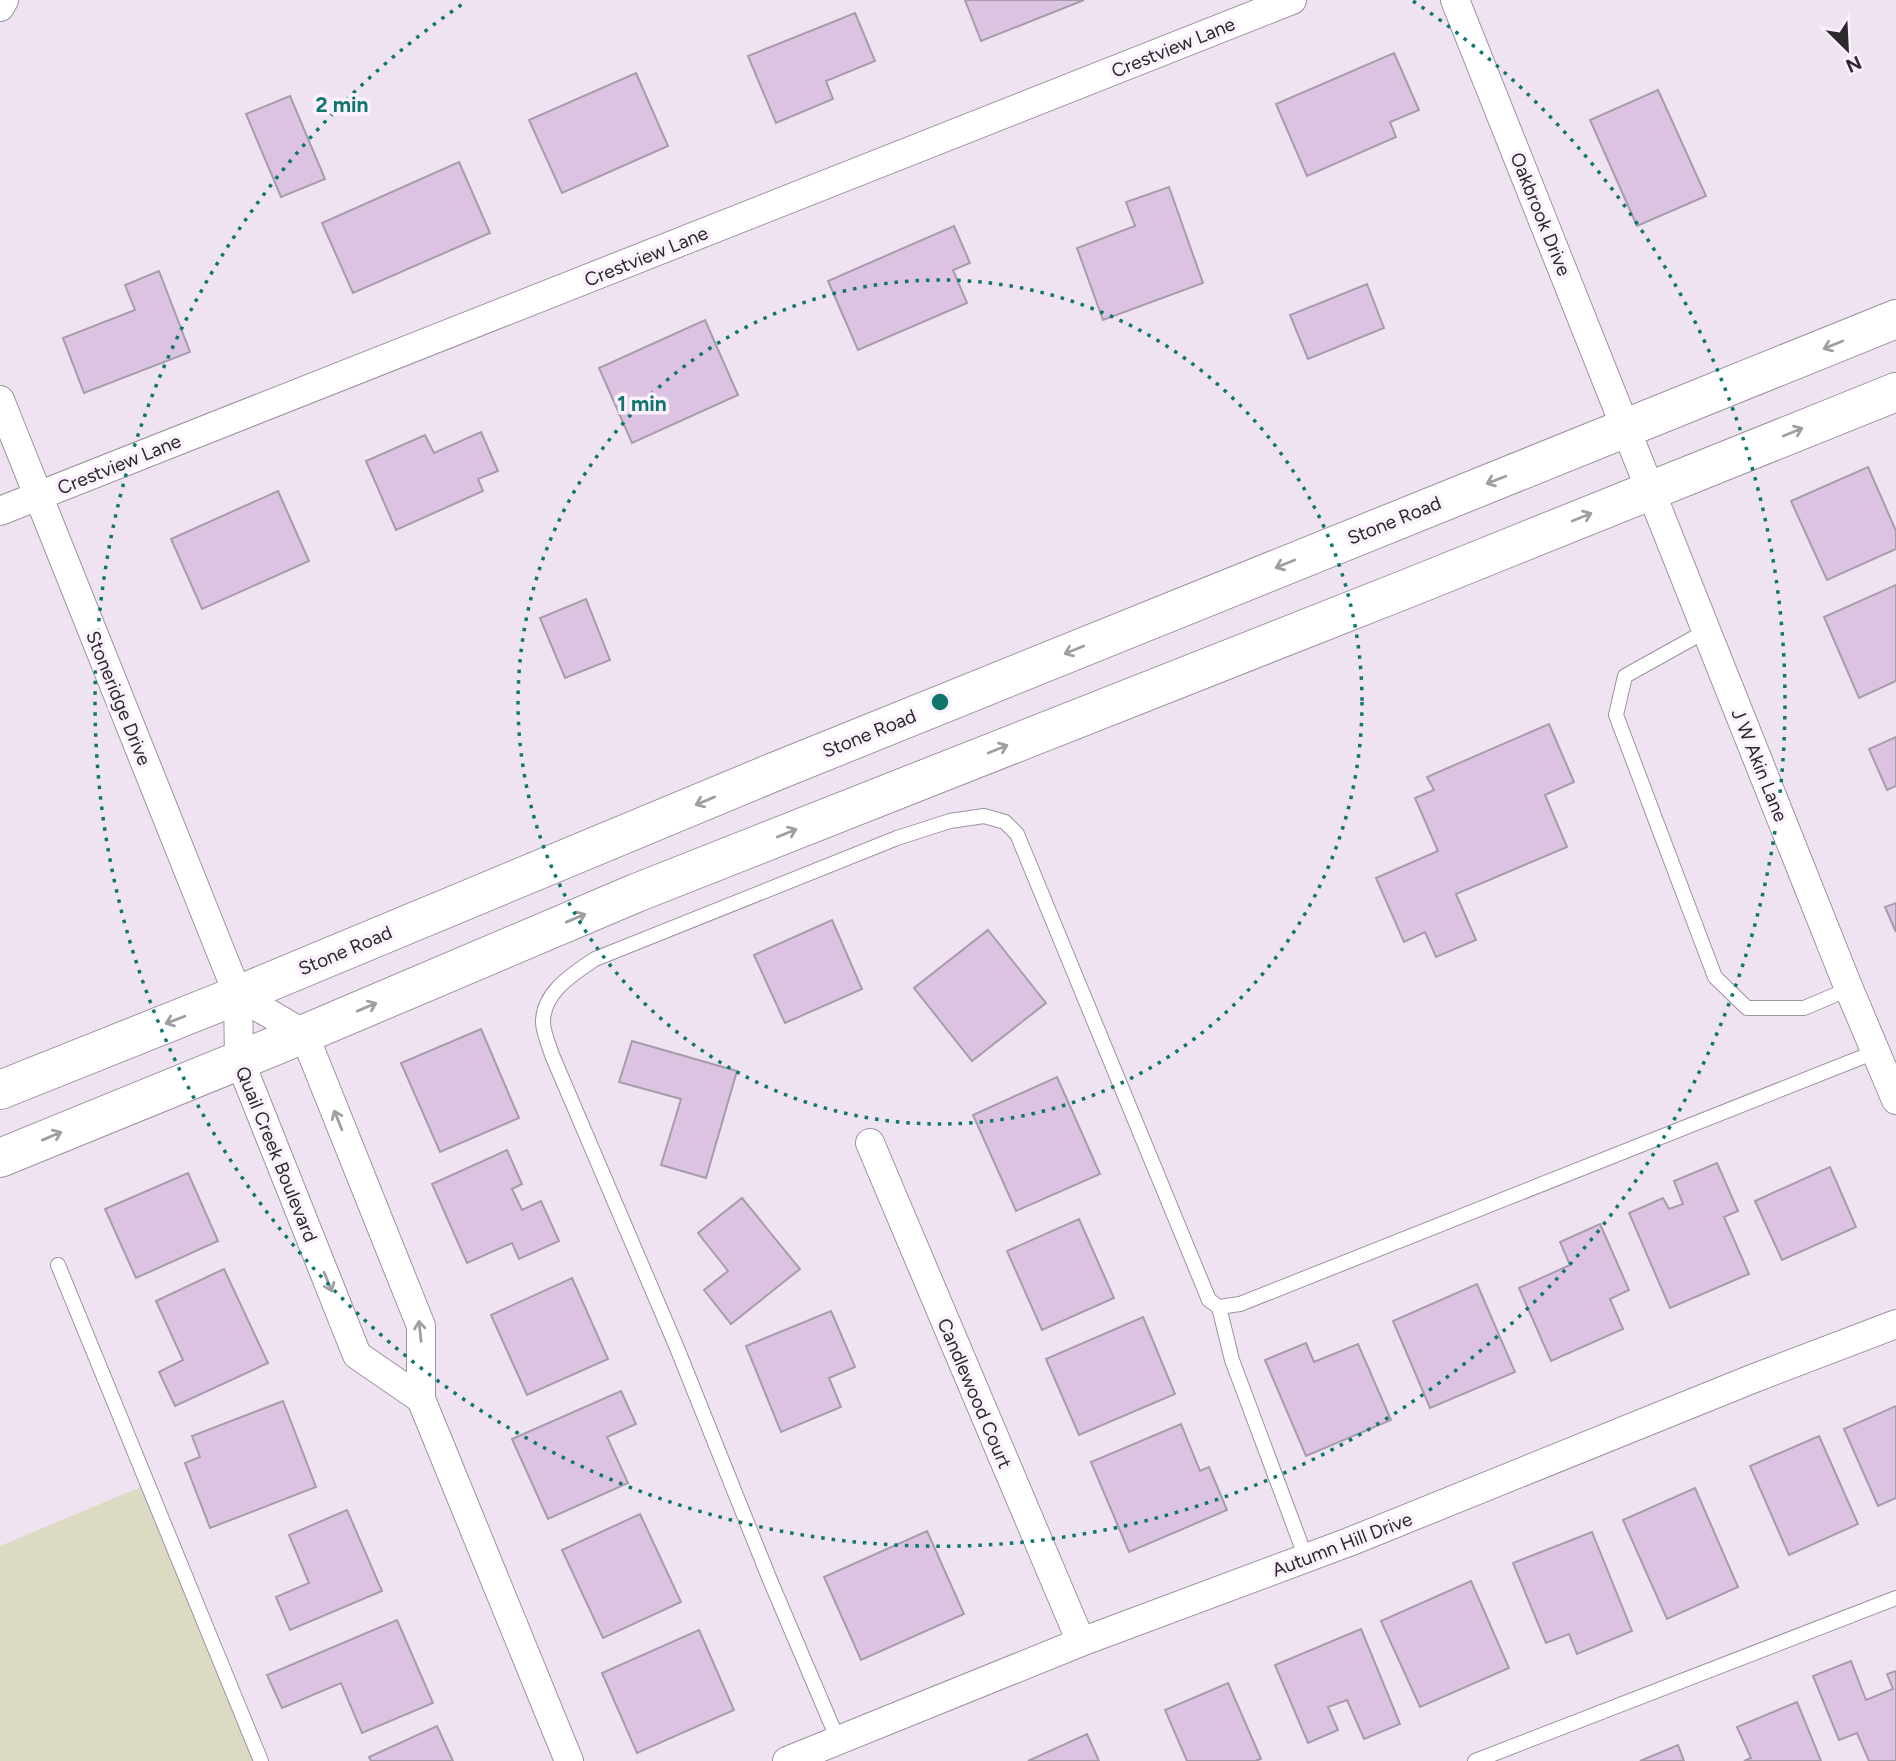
<svg xmlns="http://www.w3.org/2000/svg" width="1896" height="1761" font-family="Figtree,sans-serif">
<style>
.green{fill:#dcdac2}
.building{fill:#dbc3e1;stroke:#a79caa;stroke-width:2}
.lines{fill:none;stroke-linecap:round;stroke-linejoin:round}
.service-casing{stroke:#9d92a0;stroke-width:16}
.minor-casing{stroke:#9d92a0;stroke-width:30}
.secondary-casing{stroke:#9d92a0;stroke-width:40}
.service{stroke:#fff;stroke-width:14}
.minor{stroke:#fff;stroke-width:28}
.secondary{stroke:#fff;stroke-width:38}
.oneway{stroke:#a09ea0}
.ring{fill:none;stroke:#0f766e;stroke-width:3.5;stroke-dasharray:3.5 7}
.labels{text-anchor:middle;stroke-width:7;stroke-linejoin:round;paint-order:stroke}
.street-label{font-size:19px;fill:#2c282d;stroke:#fbf1fd}
.centre{fill:#0f766e;stroke:#fbf1fd;stroke-width:3.5}
.ring-label{font-size:21px;text-anchor:middle;font-weight:bold;fill:#0f766e;stroke:#fbf1fd;stroke-width:7;stroke-linejoin:round;paint-order:stroke}
</style>
<rect width="100%" height="100%" fill="#efe3f2"/>
<path class="green" d="M143,1486L254,1761H0V1546Z"/>
<path class="building" d="M965,0H1084L981,41Z
M855,13L875,61L826,81L833,99L776,123L748,56Z
M1394,53L1419,110L1390,122L1396,137L1307,176L1276,104Z
M636,73L668,146L562,193L529,120Z
M1658,90L1706,196L1637,226L1590,120Z
M290,96L325,179L281,197L246,114Z
M459,162L490,233L353,293L322,223Z
M1169,187L1203,283L1103,320L1077,248L1135,226L1126,202Z
M954,226L970,263L953,270L967,303L858,350L828,281Z
M159,271L190,352L84,393L63,338L135,310L125,285Z
M1367,284L1384,328L1308,359L1290,315Z
M705,320L738,395L632,443L599,368Z
M481,432L498,471L478,479L483,491L396,530L366,461L425,435L434,453Z
M1868,467L1896,531V549L1827,580L1791,501Z
M278,491L309,561L202,609L171,539Z
M1896,585V681L1859,698L1824,617Z
M586,599L610,660L565,678L540,618Z
M1549,724L1574,782L1545,795L1567,847L1456,894L1476,940L1436,957L1425,932L1404,942L1376,878L1438,851L1415,798L1434,790L1427,777Z
M1896,737V786L1887,790L1869,749Z
M1896,903V932L1885,907Z
M832,920L862,989L785,1023L754,955Z
M988,930L1046,1003L972,1061L914,988Z
M481,1029L519,1118L440,1152L401,1063Z
M632,1041L737,1071L706,1178L661,1165L681,1099L619,1082Z
M1057,1077L1100,1174L1016,1211L973,1115Z
M507,1150L522,1184L512,1189L522,1210L541,1201L559,1241L519,1259L512,1243L467,1263L432,1184Z
M1717,1163L1738,1211L1724,1217L1749,1274L1670,1308L1629,1213L1663,1198L1669,1209L1683,1204L1674,1181Z
M1830,1167L1856,1227L1782,1260L1755,1201Z
M188,1173L218,1241L136,1278L105,1209Z
M742,1198L800,1269L731,1324L704,1290L728,1271L698,1233Z
M1079,1219L1114,1298L1042,1330L1007,1251Z
M1600,1224L1629,1290L1610,1299L1623,1329L1551,1361L1519,1288L1570,1265L1560,1242Z
M224,1269L268,1363L175,1406L159,1372L183,1360L156,1301Z
M572,1278L608,1359L527,1395L491,1315Z
M1477,1284L1515,1372L1430,1408L1393,1321Z
M831,1311L855,1367L829,1378L841,1407L781,1432L746,1346Z
M1143,1317L1175,1394L1079,1435L1046,1359Z
M1306,1343L1314,1362L1358,1344L1391,1420L1306,1456L1265,1360Z
M621,1391L636,1424L607,1437L628,1483L548,1519L512,1439Z
M283,1401L316,1487L210,1528L185,1463L200,1457L192,1436Z
M1896,1406V1498L1878,1506L1844,1429Z
M1181,1424L1200,1471L1209,1467L1227,1510L1129,1552L1091,1462Z
M1819,1436L1858,1524L1789,1555L1750,1466Z
M1695,1488L1738,1587L1667,1619L1623,1520Z
M347,1510L382,1591L290,1630L276,1597L309,1583L289,1535Z
M640,1514L681,1602L603,1638L562,1550Z
M927,1531L964,1614L861,1660L824,1577Z
M1592,1532L1632,1631L1577,1654L1569,1634L1546,1643L1513,1563Z
M1471,1581L1509,1668L1420,1707L1381,1621Z
M397,1620L433,1703L362,1733L341,1683L282,1708L267,1675Z
M1361,1629L1400,1724L1364,1739L1347,1700L1328,1707L1338,1730L1308,1743L1275,1665Z
M699,1630L734,1710L637,1753L602,1673Z
M1851,1661L1866,1700L1893,1689L1887,1674L1896,1671V1761H1869L1857,1733L1839,1740L1813,1676Z
M1228,1683L1261,1759L1255,1761H1187L1165,1710Z
M1797,1702L1821,1761H1744L1751,1758L1737,1727Z
M437,1726L453,1761H371L369,1757Z
M1087,1734L1099,1761H1028Z
M1678,1745L1684,1761H1640Z"/>
<g class="lines">
<g class="service-casing">
<path id="service" d="M1706,631L1625,676L1616,715L1715,977L1747,1008H1804L1849,989
M58,1265L261,1761
M1219,1307L1232,1360L1306,1558
M838,1740L770,1580L677,1348L552,1055C549,1045 543,1032 543,1022C543,992 573,974 595,959L897,838L950,821L984,816L1005,822L1017,834L1209,1300L1219,1307L1240,1304L1875,1052
M1475,1761L1896,1598"/>
</g>
<g class="minor-casing">
<path id="minor" d="M1455,0L1849,989L1896,1100
M0,7L4,0
M0,400L238,995
M0,511L1292,0
M870,1143L1081,1642
M421,1399L357,1355L239,1059L238,995L304,1034L421,1326V1399L569,1761
M787,1761L1081,1642L1349,1542L1752,1379L1896,1324"/>
</g>
<g class="secondary-casing">
<path id="secondary" d="M0,1090L238,995L774,772L1896,319
M0,1158L304,1034L636,893L1411,587L1896,392"/>
</g>
<use href="#service" class="service"/>
<use href="#minor" class="minor"/>
<use href="#secondary" class="secondary"/>
</g>
<defs><path id="oneway-shaft" d="M-6 0H5M1.5-3L5.5 0L1.5 3" fill="none" stroke-width="1.6" stroke-linecap="round" stroke-linejoin="round" transform="scale(1.75)"/></defs>
<g class="oneway">
<use href="#oneway-shaft" transform="translate(1833 345) rotate(158)"/>
<use href="#oneway-shaft" transform="translate(1793 432) rotate(-22)"/>
<use href="#oneway-shaft" transform="translate(1496 480) rotate(159)"/>
<use href="#oneway-shaft" transform="translate(1582 517) rotate(-22)"/>
<use href="#oneway-shaft" transform="translate(1285 564) rotate(158)"/>
<use href="#oneway-shaft" transform="translate(1074 650) rotate(158)"/>
<use href="#oneway-shaft" transform="translate(998 749) rotate(-22)"/>
<use href="#oneway-shaft" transform="translate(705 801) rotate(157)"/>
<use href="#oneway-shaft" transform="translate(787 833) rotate(-22)"/>
<use href="#oneway-shaft" transform="translate(576 918) rotate(-23)"/>
<use href="#oneway-shaft" transform="translate(367 1007) rotate(-23)"/>
<use href="#oneway-shaft" transform="translate(175 1020) rotate(159)"/>
<use href="#oneway-shaft" transform="translate(338 1120) rotate(-112)"/>
<use href="#oneway-shaft" transform="translate(52 1136) rotate(-23)"/>
<use href="#oneway-shaft" transform="translate(328 1282) rotate(68)"/>
<use href="#oneway-shaft" transform="translate(420 1331) rotate(-96)"/>
</g>
<g class="ring">
<circle cx="940" cy="702" r="422"/>
<path d="M1413 1A845 845 0 1 1 467 1"/>
</g>
<g class="labels">
<g class="street-label">
<text transform="translate(1173 47) rotate(-22)" y="7">Crestview Lane</text>
<text transform="translate(1541 214) rotate(68)" y="7">Oakbrook Drive</text>
<text transform="translate(646 256) rotate(-22)" y="7">Crestview Lane</text>
<text transform="translate(119 464) rotate(-22)" y="7">Crestview Lane</text>
<text transform="translate(1394 520) rotate(-22)" y="7">Stone Road</text>
<text transform="translate(119 698) rotate(68)" y="7">Stoneridge Drive</text>
<text transform="translate(869 733) rotate(-22)" y="7">Stone Road</text>
<text transform="translate(1760 765) rotate(68)" y="7">J W Akin Lane</text>
<text transform="translate(345 950) rotate(-23)" y="7">Stone Road</text>
<text transform="translate(277 1154) rotate(68)" y="7">Quail Creek Boulevard</text>
<text transform="translate(975 1393) rotate(67)" y="7">Candlewood Court</text>
<text transform="translate(1342 1544) rotate(-21)" y="7">Autumn Hill Drive</text>
</g>
</g>
<circle cx="940" cy="702" r="10" class="centre"/>
<g class="ring-label">
<text x="342" y="112">2 min</text>
<text x="642" y="411">1 min</text>
</g>
<g transform="translate(1847 49) rotate(156)" stroke="#fbf1fd" stroke-width="5" paint-order="stroke">
<path d="M0-5L12 26L0 18L-12 26Z" fill="#2c282d"/>
<text y="-10" font-size="19" font-weight="bold" text-anchor="middle" fill="#2c282d">N</text>
</g>
</svg>
